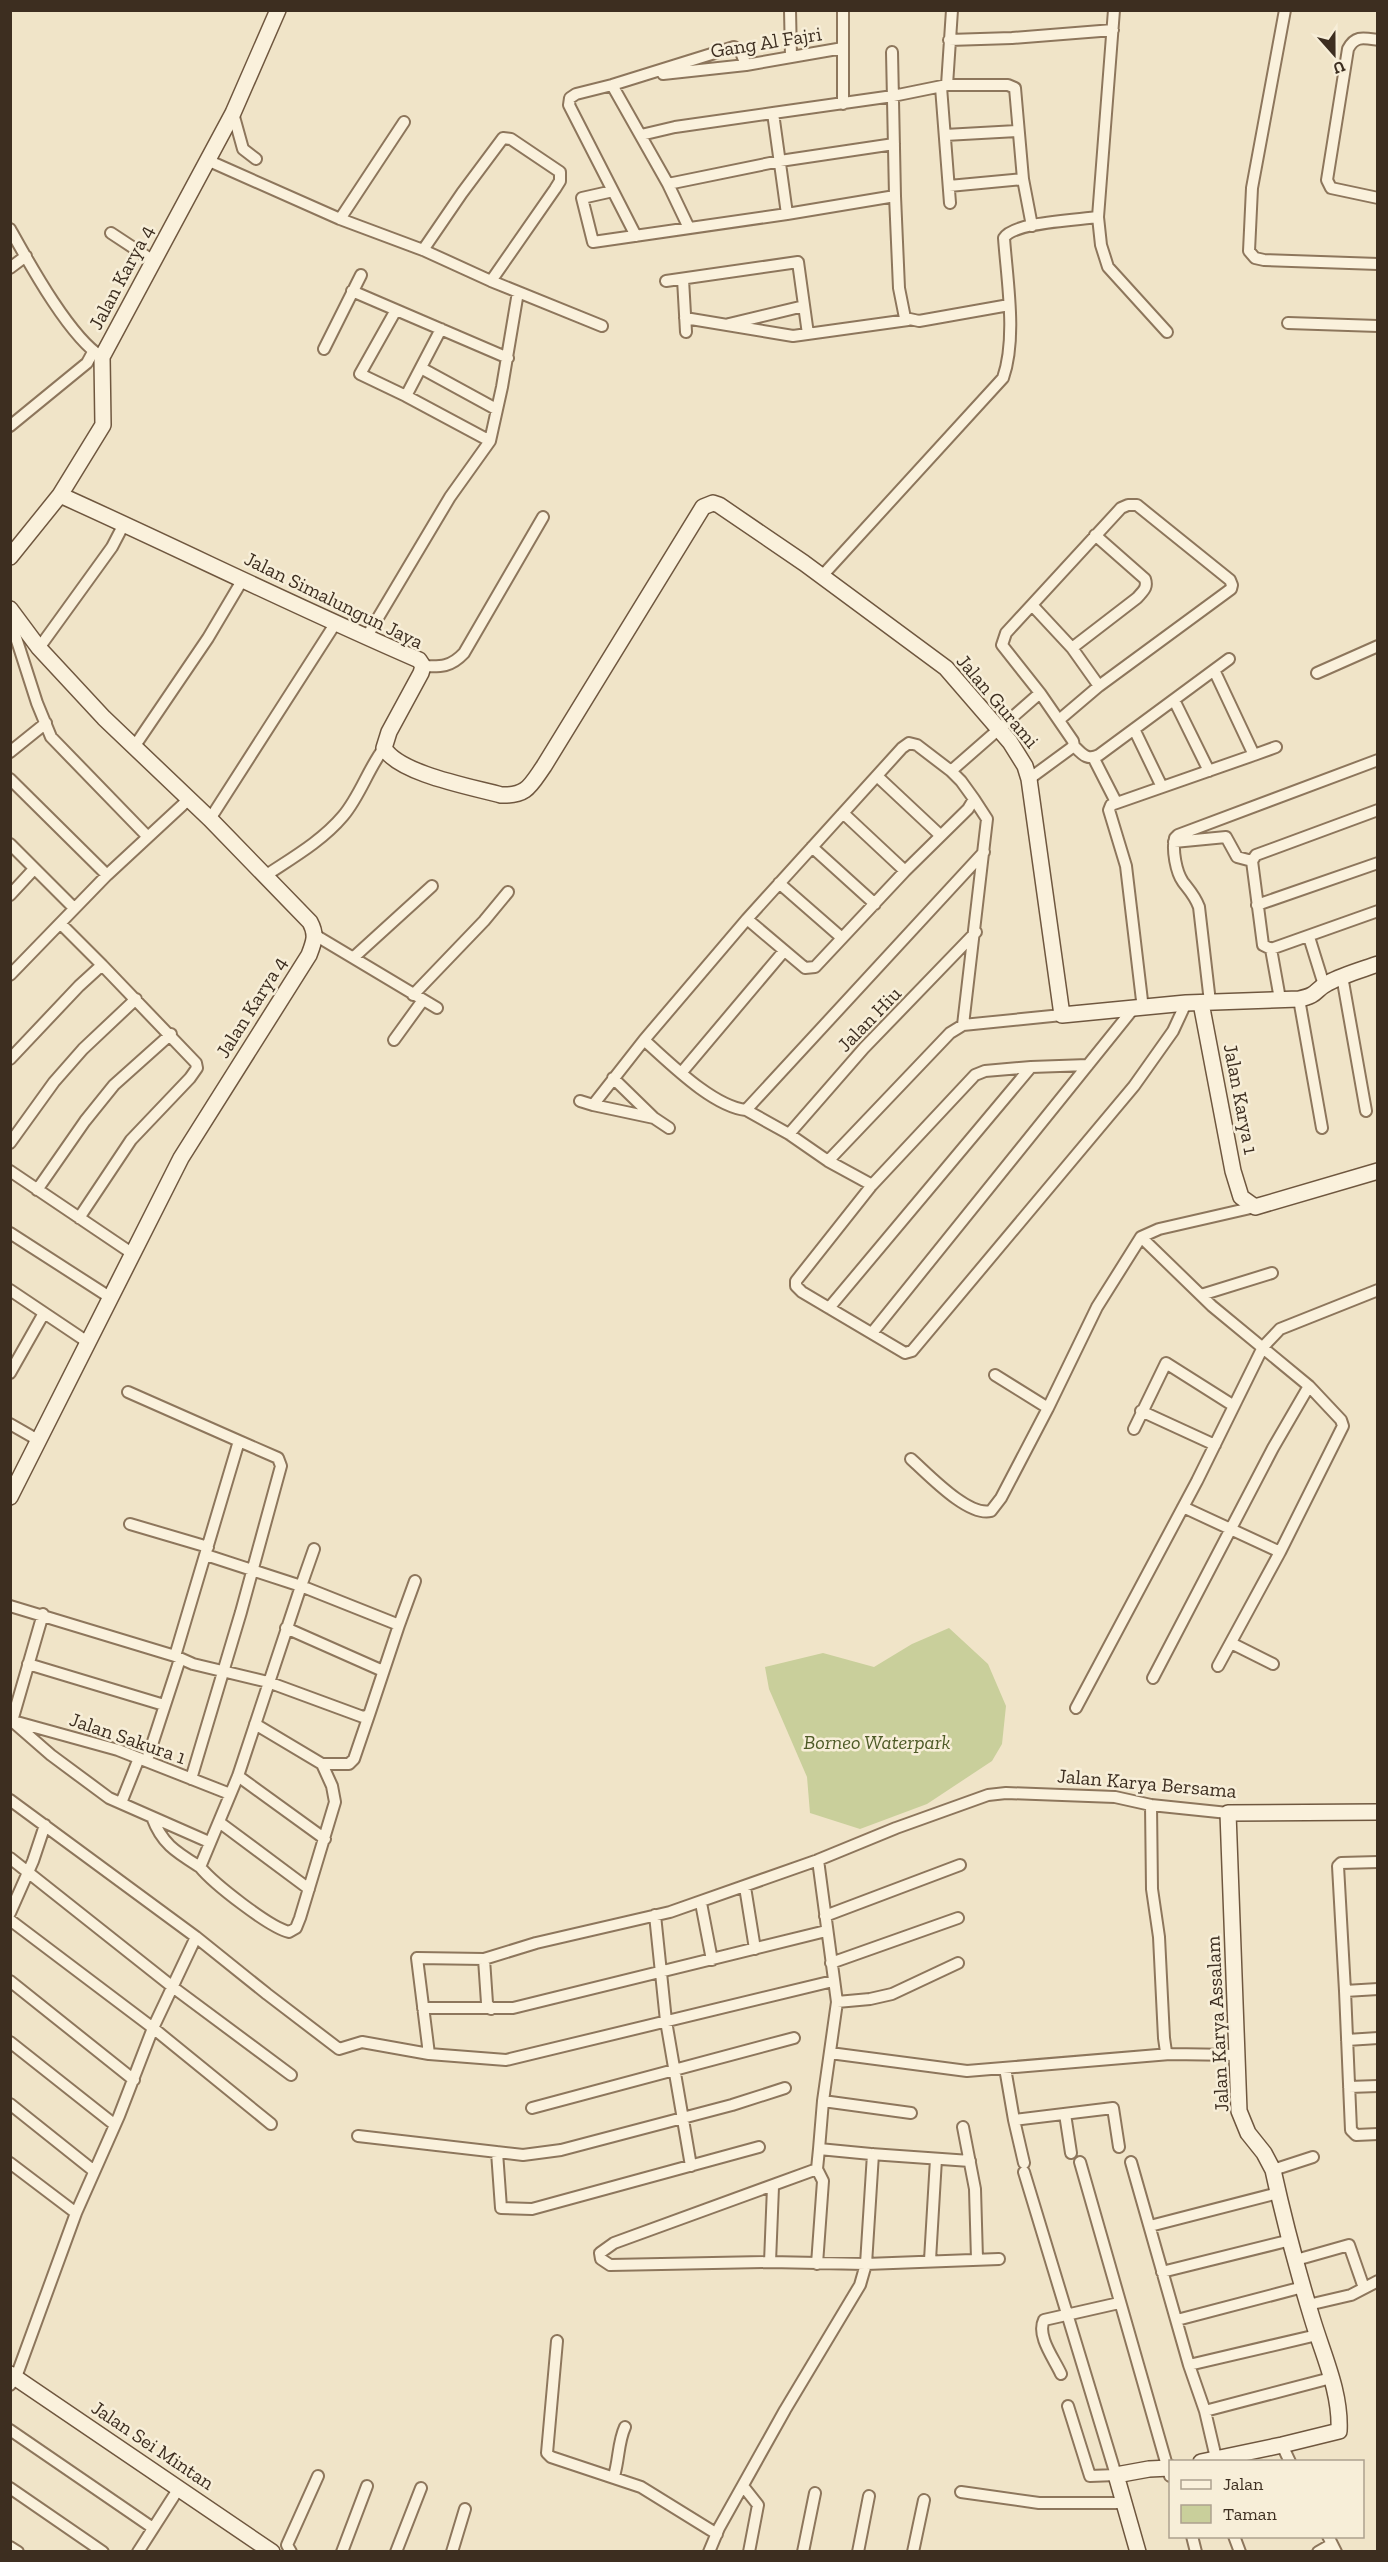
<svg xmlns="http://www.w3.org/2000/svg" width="1388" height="2562" font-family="'Zilla Slab',serif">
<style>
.green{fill:#c9cf9b}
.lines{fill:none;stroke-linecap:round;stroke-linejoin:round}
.street-casing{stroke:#8d765c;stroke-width:14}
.secondary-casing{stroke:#6f573f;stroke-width:18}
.street{stroke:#faf1dc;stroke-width:10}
.secondary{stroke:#faf1dc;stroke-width:15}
.labels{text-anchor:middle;stroke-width:5;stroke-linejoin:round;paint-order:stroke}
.street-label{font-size:20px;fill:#3d2e20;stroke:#f7eed8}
.park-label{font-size:20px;font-style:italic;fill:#4d5a26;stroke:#f7eed8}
</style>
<rect width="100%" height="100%" fill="#f0e4c8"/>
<path class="green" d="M949,1628L988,1664L1006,1706L1002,1744L992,1761L927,1804L860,1829L810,1813L807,1777L769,1689L765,1667L823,1653L874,1667L912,1644Z"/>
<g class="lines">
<g class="street-casing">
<path id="street" d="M790,10L791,57
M1285,10L1252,188L1249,251L1255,258L1264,260L1378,264
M949,40L1012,38L1113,30
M1378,40C1364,38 1355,35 1348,49L1327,180L1331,188L1378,198
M843,48V10
M892,52L895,196L787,214L773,113L893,96L947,85L952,10
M663,74L746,65L843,48V104
M612,85L668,184L689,228
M947,85H1008L1015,88L1023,179L1032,226
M941,87L950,203
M233,113L243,149L256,159
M641,135L675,127L773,113
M945,135L1017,131
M207,160L340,219L423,250L491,281L555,189L560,181V172L511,139L503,138L462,193L423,250
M668,184L780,161L894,144
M949,186L1023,179
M613,191L582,198L593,242L787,214
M895,196L899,288L905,318L919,321L1009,305
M1098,217L1101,245L1108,267L1167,332
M340,219L404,122
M10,229C29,263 70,338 102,357
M111,233L152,260
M636,236L569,105L570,98L576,94L612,85L734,47L740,50L746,65
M10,268L26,256
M683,279L686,332
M491,281L602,326
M666,281L798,262L808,334
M352,291L508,358
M396,310L360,374L406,396L441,329
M685,318L793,336L908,320
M1288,323L1378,326
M729,324L804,306
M324,349L361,275
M421,368L496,409
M406,396L490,441
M10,426L87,363L93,352
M822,576L1003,378C1017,338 1007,280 1004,238C1013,222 1078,220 1098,217L1114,10
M1032,605L1072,648L1099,686
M10,619L37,703L51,737L148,837
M366,638L450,497L490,441L502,387L518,292
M39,648L112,547L124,524
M1072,648L1137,598C1143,591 1148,588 1145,579L1095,535
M423,666C441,667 451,667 464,653L543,517
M1214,670L1254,755L1276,747
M1317,673L1378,646
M1040,693L1002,645L1006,633L1121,508L1128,505H1137L1230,580L1232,585L1231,589L1099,686L1059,720
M1174,700L1209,771
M1134,729L1162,787
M1074,746C1082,754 1087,761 1099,755L1229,659
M134,747L208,638L243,579
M10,752L46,723
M1093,757L1116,802
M877,776L940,835
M10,779L107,875
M1378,810L1256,855L1252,861L1263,945L1271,949L1378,911
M843,813L905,871
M210,819L335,624
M1174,842L1226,837L1237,857L1252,861
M10,844L74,908
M812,847L875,904
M265,876C292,858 322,841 343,816C360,796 368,769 384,748
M779,883L842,938
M10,895L34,869
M1257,905L1378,863
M747,919L805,968L815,967L905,871L968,809L974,799L961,781L951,771L1040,693L1073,741L1074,746L1029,779
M61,924L102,965
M315,935L437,1008
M1309,937L1324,985
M1271,949L1280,999
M354,957L432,886
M10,975L107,875L189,799
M1342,976L1366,1111
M413,995L484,921L508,892
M1299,999L1322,1128
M1210,1002L1199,907C1195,896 1190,891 1183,882C1176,872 1172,850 1175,838L1178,835L1378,760
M1143,1009L1126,866L1109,810L1111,805L1254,755
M963,1025L987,819L974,799
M394,1040L423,1000
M644,1040L593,1105L654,1118L669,1128
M10,1059L79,986L102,965L196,1063L197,1068L190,1078L131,1140L79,1218
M1031,1067L985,1071L975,1075L872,1185L796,1281V1286L802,1292L905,1353L912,1351L1134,1086L1173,1031L1186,1003
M682,1072L784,951
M613,1078L654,1118
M580,1101L593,1105
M746,1110C712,1106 670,1063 644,1040L747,919L902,748L909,743L917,745L951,771
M789,1134L864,1048L976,932
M10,1143L54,1082L83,1049L136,999
M828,1161L950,1033L963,1025L1062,1015
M10,1171L133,1254
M872,1185L828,1161L789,1134L746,1110L984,852
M37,1190L85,1121L114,1085L171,1034
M10,1233L111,1298
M10,1290L89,1343
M1201,1295L1272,1273
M829,1308L1031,1067L1088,1065
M872,1333L1133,1009
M10,1373L44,1313
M995,1375L1048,1408L1097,1307L1141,1237
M1141,1411L1215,1445
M10,1424L38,1440
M1134,1429L1166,1363L1234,1406
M911,1459C928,1474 968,1517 991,1511L1001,1498L1048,1408
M1183,1507L1280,1552
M130,1524L208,1547
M206,1555L301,1586L314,1549
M10,1606L175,1656L239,1441L128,1392
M399,1625L415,1581
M286,1628L383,1671
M1231,1643L1273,1664
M175,1656L193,1664L268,1682L363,1717L369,1715L399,1625L301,1586L238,1776L200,1867C214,1884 269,1927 289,1932L296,1928L300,1918L335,1802L332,1786L322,1764
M28,1664L164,1705
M1218,1666L1280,1552L1343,1426L1341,1420L1309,1386L1212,1306L1141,1237L1159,1229L1255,1207
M1153,1678L1273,1448L1309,1386
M1076,1708L1197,1481L1263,1347L1280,1329L1378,1290
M12,1721L51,1755L109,1798L209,1842
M12,1721L43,1614
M13,1721L118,1750L230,1794
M255,1724L322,1764H349L354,1759L369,1715
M147,1760L180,1659
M238,1776L325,1839
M191,1779L241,1612L281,1466L278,1458L239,1441
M10,1800L196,1937L267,1994L339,2049L362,2042L429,2054L506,2060L833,1981
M121,1803L139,1758
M1151,1805L1152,1889L1159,1937L1164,2038L1166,2052L1170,2054
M152,1817C162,1844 176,1852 200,1867
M219,1822L309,1889
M10,1858L174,1988L291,2075
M818,1860L837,2002L823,2101L819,2149L871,2154L970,2161
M745,1887L755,1949
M701,1903L712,1960
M10,1913L33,1861L45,1825
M655,1915L666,2021L691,2166
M825,1916L960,1865
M10,1920L153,2028L271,2124
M484,1959L487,2003L491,2009
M831,1963L958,1918
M10,1981L134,2080
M1378,1989L1345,1991L1351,2130L1356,2135L1378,2134
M1345,1991L1338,1866L1341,1863L1378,1862
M837,2002L870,1999L892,1994L958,1963
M423,2008H513L826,1931
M1347,2040L1378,2038
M10,2042L115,2125
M830,2053L967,2071L1170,2054L1236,2055
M429,2054L417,1958L484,1959L536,1943L670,1912L818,1860L896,1828L988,1795L1006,1793L1115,1797L1151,1805L1228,1813
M1005,2068L1014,2120
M1349,2087L1378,2086
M823,2101L911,2113
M10,2104L94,2171
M532,2108L794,2038
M1065,2114L1071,2153
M963,2127L975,2189L977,2259
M358,2136L523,2155L561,2150L732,2105L785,2088
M497,2152L501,2208L532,2209L759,2147
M1080,2162L1170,2476
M1131,2162L1189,2365L1205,2411L1216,2458
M10,2163L76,2213
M1024,2163L1014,2120L1113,2108L1119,2147
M817,2169L614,2243L600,2253L601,2259L610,2265L770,2262L866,2264L999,2259
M1273,2170L1313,2157
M1024,2172L1116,2475L1090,2476L1068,2406
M1150,2226L1278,2193
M930,2260L936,2159
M1296,2260L1349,2245L1364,2288
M770,2262L773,2187
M817,2264L823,2181L817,2169L819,2149
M1162,2272L1291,2240
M1308,2305L1351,2295L1378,2281
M1177,2320L1303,2287
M557,2341L547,2453L551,2457L641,2487L717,2534
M1189,2365L1317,2335
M1061,2374C1055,2360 1036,2336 1044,2320L1119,2303
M10,2385L16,2377L76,2213L119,2116L153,2028L196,1937
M1205,2411L1331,2378
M10,2430L153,2528
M1282,2445L1290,2462
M614,2476C619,2460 618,2442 625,2427
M743,2486L758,2505L749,2552
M10,2488L103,2552
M961,2492L1039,2503H1124
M1192,2536L1196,2552
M1234,2536L1240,2552
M1328,2536L1336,2552
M10,2547L18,2552
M138,2552L179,2488
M291,2552L287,2545L318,2476
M342,2552L367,2486
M396,2552L421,2488
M452,2552L465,2509
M709,2552L719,2528L785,2410L860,2285L866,2264L873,2154
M803,2552L815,2493
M858,2552L869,2496
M913,2552L924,2500
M1318,2552L1332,2544"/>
</g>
<g class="secondary-casing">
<path id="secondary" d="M60,495C180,549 298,608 419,660L423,666L421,673L389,732L384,748C399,774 472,787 501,795C527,796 530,786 544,766L703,507L713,503L719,505L804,563L946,668L1010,742L1025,766L1029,779L1062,1015L1186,1003L1299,999C1319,995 1314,990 1328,983C1343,975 1361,970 1378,964
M10,557L60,495L103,425L102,357L233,113L278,10
M10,609L39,648L104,718L210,819L310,922C317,935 314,942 309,955L181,1158L10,1497
M1201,1003L1233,1171L1241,1197L1255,1207L1378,1171
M10,2374L272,2552
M1201,2462L1282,2445L1339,2431C1341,2392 1323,2355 1312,2318C1297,2269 1284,2220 1273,2170L1264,2153L1248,2133L1239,2111L1228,1813L1378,1812
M1138,2552L1116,2475L1149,2469L1170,2468"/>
</g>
<use href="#street" class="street"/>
<use href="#secondary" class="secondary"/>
</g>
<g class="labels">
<g class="street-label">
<text transform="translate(766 42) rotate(-9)" y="7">Gang Al Fajri</text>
<text transform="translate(121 277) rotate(-62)" y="7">Jalan Karya 4</text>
<text transform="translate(334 600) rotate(26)" y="7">Jalan Simalungun Jaya</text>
<text transform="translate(998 701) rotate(50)" y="7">Jalan Gurami</text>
<text transform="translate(251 1007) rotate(-58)" y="7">Jalan Karya 4</text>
<text transform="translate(869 1019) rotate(-46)" y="7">Jalan Hiu</text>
<text transform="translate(1241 1099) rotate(79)" y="7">Jalan Karya 1</text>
<text transform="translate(128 1738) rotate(19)" y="7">Jalan Sakura 1</text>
<text transform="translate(1147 1783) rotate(5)" y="7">Jalan Karya Bersama</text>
<text transform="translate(1217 2024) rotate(-93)" y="7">Jalan Karya Assalam</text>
<text transform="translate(153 2445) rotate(34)" y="7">Jalan Sei Mintan</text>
</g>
<g class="park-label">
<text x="877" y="1749">Borneo Waterpark</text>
</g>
</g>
<rect width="1388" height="2562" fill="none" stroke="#3d2e20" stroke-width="24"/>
<rect x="1169" y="2460" width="195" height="78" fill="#f7eed8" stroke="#ada18e" stroke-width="1.5"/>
<rect x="1181" y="2480" width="30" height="9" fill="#faf1dc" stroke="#ada18e" stroke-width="1.5"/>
<text x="1223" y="2490" font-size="18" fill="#3d2e20">Jalan</text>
<rect x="1181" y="2505" width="30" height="18" fill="#c9cf9b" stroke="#ada18e" stroke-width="1.5"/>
<text x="1223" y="2520" font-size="18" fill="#3d2e20">Taman</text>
<g transform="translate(1334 54) rotate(159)" stroke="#f7eed8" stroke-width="4.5" paint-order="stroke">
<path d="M0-4.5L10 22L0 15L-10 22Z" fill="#3d2e20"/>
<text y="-9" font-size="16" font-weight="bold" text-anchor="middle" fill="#3d2e20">U</text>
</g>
</svg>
